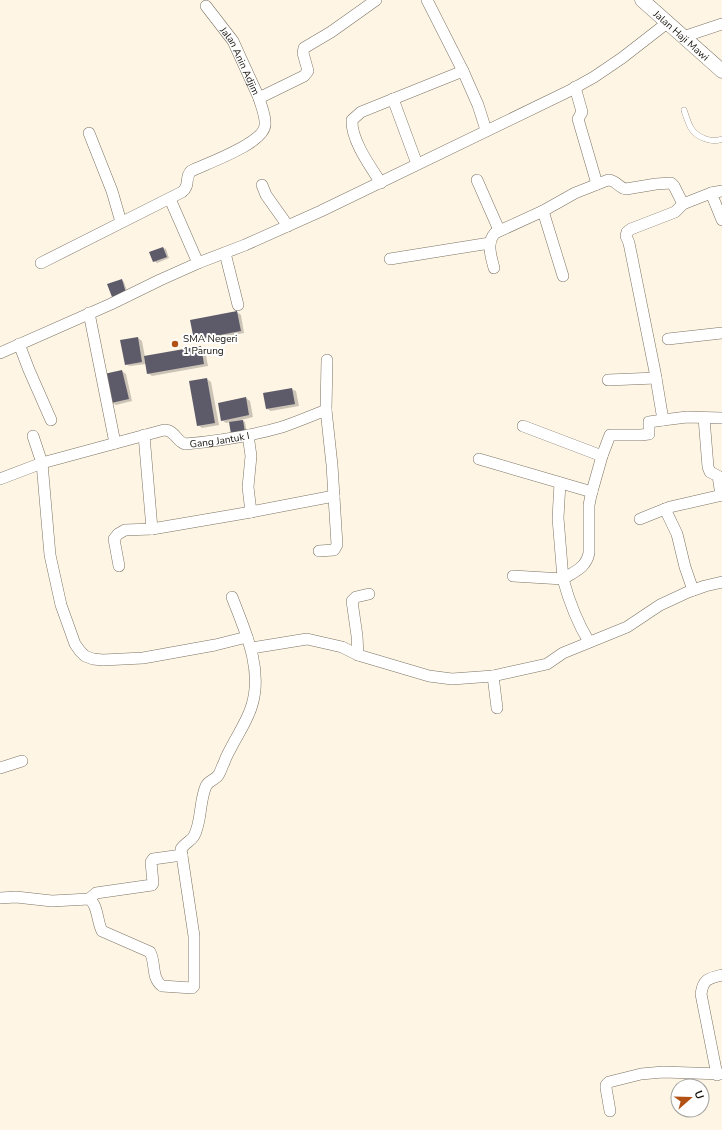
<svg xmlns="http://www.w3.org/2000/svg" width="722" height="1130" font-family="'Nunito Sans',sans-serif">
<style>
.shadow{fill:#0003}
.building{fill:#5d5b6a}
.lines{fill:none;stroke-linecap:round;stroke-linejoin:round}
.service-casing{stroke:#7b7364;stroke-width:6}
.minor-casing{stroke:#7b7364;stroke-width:12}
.tertiary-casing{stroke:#7b7364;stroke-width:15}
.service{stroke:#fff;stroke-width:5.5}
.minor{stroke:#fff;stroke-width:11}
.tertiary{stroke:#fff;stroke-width:14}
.poi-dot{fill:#b35114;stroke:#fff;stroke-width:1.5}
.labels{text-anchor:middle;stroke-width:4;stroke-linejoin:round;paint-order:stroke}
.street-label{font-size:10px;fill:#16130d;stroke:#fff}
.poi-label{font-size:10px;fill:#16130d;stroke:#fff;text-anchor:start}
</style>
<rect width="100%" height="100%" fill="#fef5e4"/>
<path class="shadow" d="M163,248L166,249L169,258L157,263L154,261L151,252Z
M122,280L124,282L128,294L115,298L113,297Z
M237,312L241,315L244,333L199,342L195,339Z
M138,338L142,341L145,357L200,347L205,350L208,366L152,376L148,373L146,364L130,366L125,364Z
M122,371L126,374L132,401L116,405L112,403Z
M207,379L211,382L219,425L202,428L198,425Z
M291,389L296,391L299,406L271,411L267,409Z
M246,398L250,401L253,417L241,420L245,422L247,433H232L230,422L226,423L222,420Z"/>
<path class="building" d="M163,247L167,257L153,262L149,252Z
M122,279L126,293L112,297L107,284Z
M237,311L241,331L194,340L190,320Z
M138,337L142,362L125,365L120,340Z
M201,346L204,364L147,374L144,356Z
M122,370L129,399L111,403L104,374Z
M207,378L215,423L197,426L189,381Z
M292,388L295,404L266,409L263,393Z
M246,397L249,415L221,421L218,403Z
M243,420L245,432L231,434L229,422Z"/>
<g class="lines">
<g class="service-casing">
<path id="service" d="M684,110C686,116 688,123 691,128C697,138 712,143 722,139"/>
</g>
<g class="minor-casing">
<g id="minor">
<path d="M427,0L463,71"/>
<path id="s1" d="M206,6L233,41L259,98L304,76L308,71L303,53L304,48L331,32L376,0"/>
<path d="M683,37L722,24"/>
<path d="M575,87L582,112L578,119L597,184"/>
<path d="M393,99L417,164"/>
<path d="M89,133L112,191L121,222"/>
<path d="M477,180L499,230"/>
<path d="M381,183C370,166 351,140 352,120L361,112L463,71L478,105L486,130"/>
<path d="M262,185L266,195L288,226"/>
<path d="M722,191L711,193L683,204L675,212L631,229L627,232L626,236L629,243L655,372L663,420L687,417L722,418"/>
<path d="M711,193L722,220"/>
<path d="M170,199L198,263"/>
<path d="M543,211L563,276"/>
<path d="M225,253L238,305"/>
<path d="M390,259L490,243"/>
<path d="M41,263L182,192C191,185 184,178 191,171C205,164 264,144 265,125C266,116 261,106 259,98"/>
<path d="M494,268C491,256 486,243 495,233L543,211L575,193L608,180C616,180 619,188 626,189L656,184L671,183L674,186L683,204"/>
<path d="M89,313L115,443"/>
<path d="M668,339L722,333"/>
<path d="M19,344L29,370L51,420"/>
<path d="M0,353L111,304L160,280L198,263L245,245L321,211L569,91L594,77L622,58L667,23"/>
<path d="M608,380L656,378"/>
<path d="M704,418L708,467L710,472L718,476L721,495"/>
<path d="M523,426L602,456L591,495L589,505V553C586,568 575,571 563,579C569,601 577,622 589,642"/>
<path d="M144,435L152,529"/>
<path d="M248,435L251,456L248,487L251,512L334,496"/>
<path d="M33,436L42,463L50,555L61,605L75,644L80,651L85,656L93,659L103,660L143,658L215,645L247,637"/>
<path d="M602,456L610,435H641L649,434V422L663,420"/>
<path d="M479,459L592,492"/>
<path id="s2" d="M0,479L42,463L164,430C175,430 176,441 185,444C217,441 251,436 282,427C297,422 311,416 326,410L327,360"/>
<path d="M665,509L677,534L685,567L693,590"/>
<path d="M640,519L670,507L722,495"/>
<path d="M319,551L334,550L337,545L332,465L326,410"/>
<path d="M119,566L114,539L118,534L125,530L152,529L251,512"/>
<path d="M513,576L563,579L558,518L560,483"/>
<path d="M252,648L307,639L342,647L358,655L429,676L452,679L493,676L547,664L563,653L627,627L660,605L688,592L705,586L722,582"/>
<path d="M358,655L357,636L352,601L356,597L369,594"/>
<path d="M493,676L497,708"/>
<path d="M0,768L22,761"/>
<path d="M0,898L16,897L52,901L89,899C98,904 97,922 102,931L150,952C156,963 151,978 162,986L192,988L194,986V936L181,849C184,844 191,841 194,836C202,821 199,802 206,786C209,780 216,780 219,774C221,771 222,766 224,763C226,756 230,750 233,744C240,731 248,719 252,705C263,668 245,631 232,597"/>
<path d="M89,899L96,893L152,885L153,883L151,862L153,859L182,855"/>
<path d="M717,1075L701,994C703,979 709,978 722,975"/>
<path d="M610,1111L606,1088V1085L609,1082L641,1074L663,1072L722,1074"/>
</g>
</g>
<g class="tertiary-casing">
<g id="tertiary">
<path id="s3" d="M642,0L722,71"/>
</g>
</g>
<use href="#service" class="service"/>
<use href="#minor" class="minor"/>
<use href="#tertiary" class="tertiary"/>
</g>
<circle class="poi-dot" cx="175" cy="344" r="4"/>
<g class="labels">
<g class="street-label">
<text dy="4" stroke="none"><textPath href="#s3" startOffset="53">Jalan Haji Mawi</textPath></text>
<text dy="4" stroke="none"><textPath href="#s1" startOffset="65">Jalan Anin Adjim</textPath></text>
<text dy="4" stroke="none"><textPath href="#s2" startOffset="232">Gang Jantuk I</textPath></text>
</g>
<g class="poi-label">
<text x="183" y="342">SMA Negeri<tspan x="183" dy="12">1 Parung</tspan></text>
</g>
</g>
<g transform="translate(690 1098) rotate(70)"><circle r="19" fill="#ffffff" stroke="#a2a19e"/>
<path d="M0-3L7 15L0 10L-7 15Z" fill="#b35114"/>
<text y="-6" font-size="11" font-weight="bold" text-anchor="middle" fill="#16130d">U</text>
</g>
</svg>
